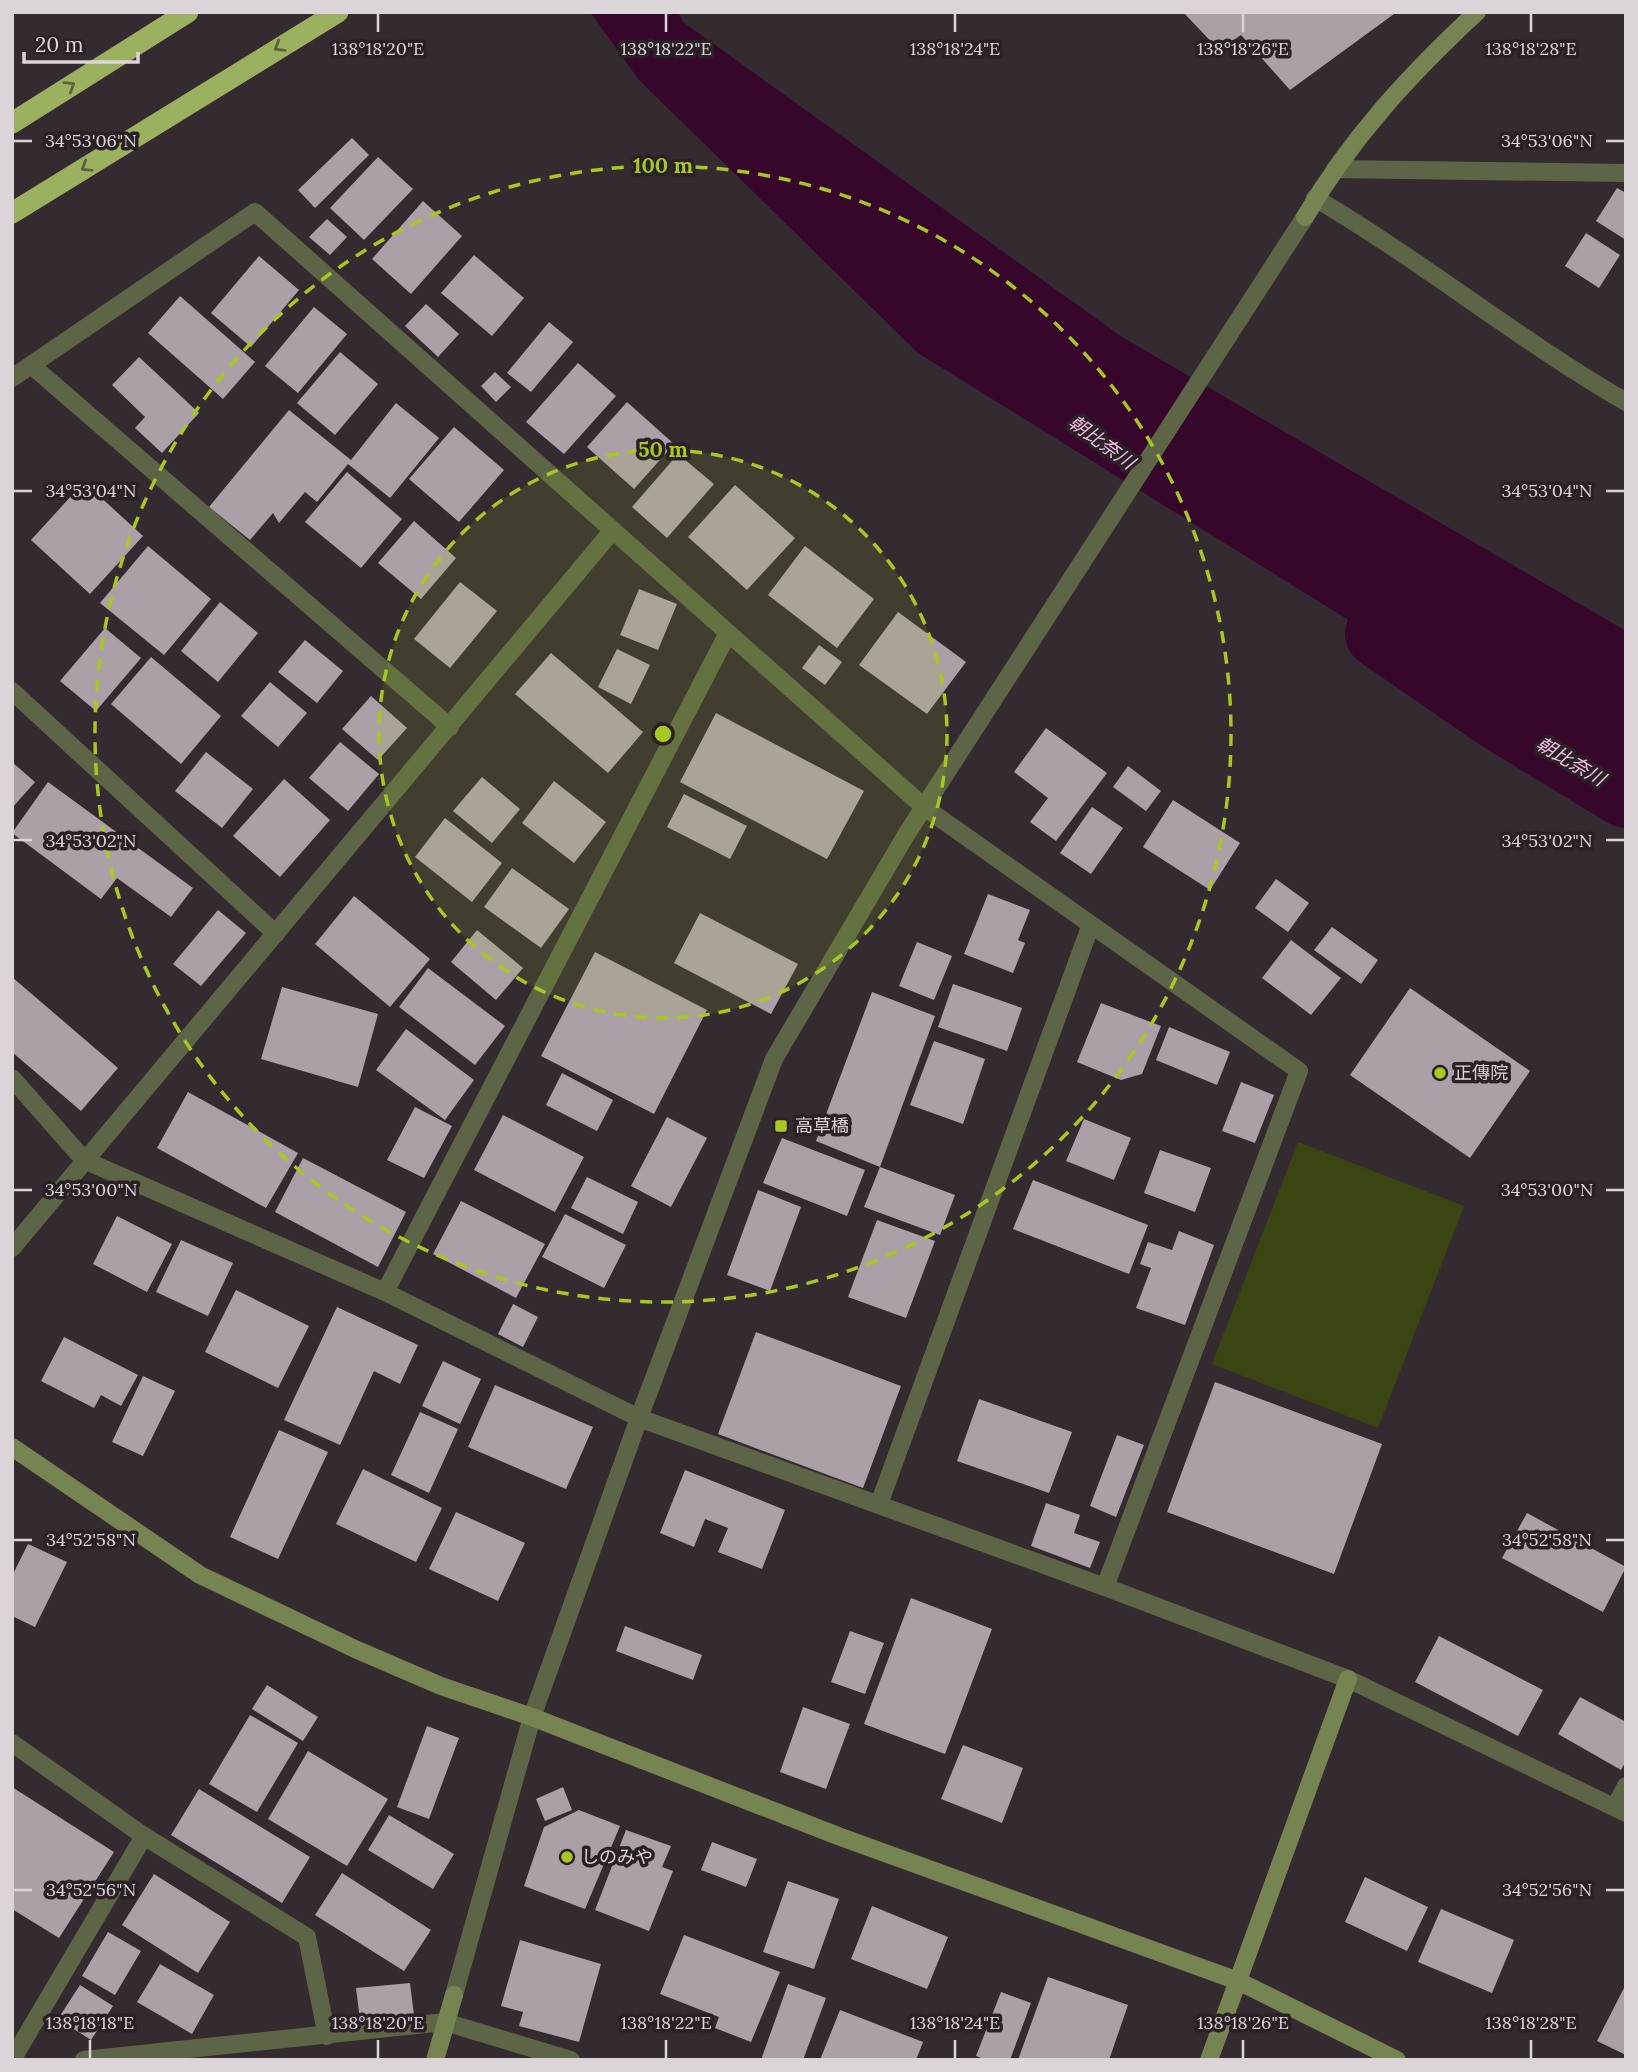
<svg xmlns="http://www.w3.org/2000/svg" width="1638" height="2072" font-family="Lora,'Noto Sans JP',serif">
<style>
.green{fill:#3a4612}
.water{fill:#36062b}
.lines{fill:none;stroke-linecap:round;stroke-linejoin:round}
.river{stroke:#36062b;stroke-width:68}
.building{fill:#aba0a7}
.street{stroke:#5c6646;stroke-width:18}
.secondary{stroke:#768451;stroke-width:18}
.highway{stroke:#9cb15f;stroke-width:21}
.oneway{stroke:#5d6240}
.ticks{fill:none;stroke:#dbd5d9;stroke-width:2.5}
.ring{fill:none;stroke:#a6c820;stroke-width:3.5;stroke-dasharray:12 9}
.poi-dot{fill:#a6c820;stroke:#2a2127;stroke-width:2.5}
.labels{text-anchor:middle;stroke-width:7;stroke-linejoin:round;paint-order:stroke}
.poi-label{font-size:18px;fill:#dbd5d9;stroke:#2a2127;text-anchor:start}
.water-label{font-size:19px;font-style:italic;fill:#fabfe6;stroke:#2a2127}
.ticks-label{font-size:18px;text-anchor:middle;fill:#dbd5d9;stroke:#2a2127;stroke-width:7;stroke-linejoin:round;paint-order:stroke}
.centre{fill:#a6c820;stroke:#2a2127;stroke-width:3.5}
.ring-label{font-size:21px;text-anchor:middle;font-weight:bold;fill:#a6c820;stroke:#2a2127;stroke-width:7;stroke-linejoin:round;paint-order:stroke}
</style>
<rect width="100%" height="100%" fill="#342b31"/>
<path class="green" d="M1298,1142L1464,1206L1378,1428L1212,1364Z"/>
<path class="water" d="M590,12H678L683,22L1122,337L1626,631V792L918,353L639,80Z"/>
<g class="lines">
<path class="river" d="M1379,634L1501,718L1626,794"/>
</g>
<path class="building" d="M1183,12H1392L1394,14L1290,90L1241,35L1219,50Z
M352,138L369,155L315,208L298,190Z
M378,157L413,189L364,240L330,208Z
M1617,188L1626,193V240L1596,221Z
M423,201L462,236L411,294L372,259Z
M327,219L347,237L330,255L309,237Z
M1586,233L1620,255L1599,288L1565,266Z
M474,255L524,298L492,336L441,293Z
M259,256L299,290L251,347L211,313Z
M180,296L255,362L223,399L148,333Z
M426,304L459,334L438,357L405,326Z
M314,307L347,334L298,393L265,366Z
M549,322L573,342L531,392L507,373Z
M340,352L378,384L335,435L297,403Z
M139,357L199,413L162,453L135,428L145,417L112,385Z
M578,363L616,396L564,454L526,422Z
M495,372L511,387L496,402L481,386Z
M627,402L674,444L634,489L587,447Z
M396,403L439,438L390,498L348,464L317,502L305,492L279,523L273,513L250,540L209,507L289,410L351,460Z
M454,427L504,470L459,522L409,479Z
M678,454L714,484L667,538L632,507Z
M347,472L402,519L361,568L305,522Z
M84,482L143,536L90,594L31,540Z
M735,485L795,538L747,590L688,537Z
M414,521L456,558L421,599L378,563Z
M148,546L211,599L164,655L100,603Z
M805,546L874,599L837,648L768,595Z
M460,582L497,611L450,668L414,639Z
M639,589L677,604L658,650L620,635Z
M220,602L258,633L218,682L181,651Z
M898,612L966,662L927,714L859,665Z
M105,628L141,658L96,711L60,681Z
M305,640L343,671L317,703L278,672Z
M819,645L842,662L825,685L802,668Z
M617,649L650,665L631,704L598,687Z
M551,653L643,732L608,773L515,694Z
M151,657L221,716L181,764L111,704Z
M270,682L307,713L278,747L241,716Z
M371,696L407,728L378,760L342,729Z
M716,713L864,791L827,859L680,782Z
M1046,728L1107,773L1056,841L1030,822L1048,798L1014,772Z
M340,742L379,774L348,811L309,778Z
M206,752L253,789L222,828L175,791Z
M12,762L35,782L12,808Z
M1128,766L1161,791L1146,811L1113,787Z
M482,777L520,809L492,843L453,811Z
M284,779L330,820L280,877L233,836Z
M554,781L606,822L574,863L522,823Z
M48,782L193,888L171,917L117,878L101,899L12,833Z
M684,794L747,826L730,859L667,827Z
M1173,800L1240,843L1210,890L1143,847Z
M1092,807L1123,828L1091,874L1060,853Z
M445,818L502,863L472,902L415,857Z
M512,868L569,909L541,948L484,907Z
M1276,879L1309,903L1288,932L1255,908Z
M988,894L1030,910L1018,940L1025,943L1013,973L964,954Z
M354,896L430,959L390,1007L315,944Z
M218,910L246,933L201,986L173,964Z
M700,913L798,964L771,1014L674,963Z
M1332,927L1378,960L1361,984L1314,950Z
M477,930L523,968L496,1000L451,962Z
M1291,940L1341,978L1311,1015L1262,978Z
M917,942L952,956L934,1000L899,986Z
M595,952L707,1010L654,1114L541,1056Z
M428,968L505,1026L475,1065L399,1007Z
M12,977L118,1068L81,1111L12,1052Z
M953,984L1022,1008L1007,1051L938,1027Z
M282,987L378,1014L358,1087L261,1059Z
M1410,988L1530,1071L1470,1158L1350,1075Z
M872,992L935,1016L880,1167L955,1195L940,1235L864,1207L880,1167L816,1141Z
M1101,1003L1161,1026L1142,1074L1121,1080L1077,1062Z
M1169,1027L1230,1052L1217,1085L1156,1060Z
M406,1029L474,1080L445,1120L376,1070Z
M934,1041L985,1059L963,1124L910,1105Z
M562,1073L613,1100L597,1131L546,1105Z
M1241,1082L1274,1095L1255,1143L1222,1131Z
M188,1092L298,1153L266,1208L157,1148Z
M415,1107L452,1126L424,1178L387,1160Z
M503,1115L584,1157L555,1212L474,1170Z
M667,1117L707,1138L671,1207L631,1186Z
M1084,1119L1131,1138L1114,1180L1066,1161Z
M782,1138L865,1170L847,1216L763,1183Z
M1160,1150L1211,1168L1195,1212L1144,1193Z
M303,1158L406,1212L378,1267L275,1212Z
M587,1177L638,1202L623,1234L571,1208Z
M1033,1180L1148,1225L1129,1274L1013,1229Z
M758,1190L801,1207L770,1291L727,1275Z
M461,1201L545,1244L516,1298L433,1254Z
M565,1214L626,1245L604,1288L542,1257Z
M117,1216L172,1244L147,1292L93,1264Z
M877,1220L935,1241L906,1318L848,1297Z
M1179,1231L1214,1245L1185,1325L1136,1308L1151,1268L1140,1264L1148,1242L1172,1250Z
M181,1240L233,1263L208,1316L156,1292Z
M236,1290L309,1326L278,1388L205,1352Z
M513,1304L538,1317L523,1347L498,1334Z
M337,1307L418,1345L400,1384L374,1371L340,1445L284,1420Z
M756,1332L901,1386L863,1488L718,1434Z
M64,1337L138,1375L121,1406L101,1395L94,1408L41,1381Z
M443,1361L481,1379L460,1424L422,1406Z
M143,1376L175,1391L143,1456L112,1442Z
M1215,1382L1382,1444L1334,1574L1167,1512Z
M495,1385L593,1427L566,1489L468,1447Z
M979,1399L1072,1432L1049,1493L957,1461Z
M420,1412L458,1429L429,1493L391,1475Z
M279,1430L328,1452L278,1559L230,1537Z
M1117,1435L1144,1445L1116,1517L1090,1506Z
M363,1469L442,1508L416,1562L336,1524Z
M685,1470L785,1510L762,1569L718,1552L728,1528L705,1519L694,1547L660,1533Z
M1046,1503L1080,1515L1074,1533L1100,1542L1090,1568L1031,1546Z
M456,1512L525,1543L498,1601L429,1569Z
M1527,1513L1626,1567L1603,1612L1502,1558Z
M28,1544L67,1562L35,1627L12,1616V1576Z
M911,1598L992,1629L945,1754L864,1724Z
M625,1626L702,1655L693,1680L616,1651Z
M850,1631L884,1643L865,1694L831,1682Z
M1439,1636L1543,1690L1518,1736L1415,1682Z
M267,1685L318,1717L303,1741L252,1709Z
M1580,1697L1626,1722V1761L1621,1770L1558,1734Z
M803,1707L850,1724L826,1789L780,1772Z
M250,1715L298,1743L257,1812L209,1784Z
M427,1726L459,1738L429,1819L397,1807Z
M963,1745L1023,1768L1002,1823L941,1799Z
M308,1751L388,1799L347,1866L268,1819Z
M12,1787L114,1852L59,1938L12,1909Z
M563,1787L572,1810L545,1821L536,1799Z
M199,1789L310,1857L282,1903L171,1835Z
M579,1810L620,1826L585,1909L524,1886L544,1827Z
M389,1815L454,1854L433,1889L368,1850Z
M626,1830L671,1846L662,1867L673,1871L649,1931L595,1910Z
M712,1842L757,1859L746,1887L701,1870Z
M342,1873L431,1930L404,1971L315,1915Z
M154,1874L230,1922L198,1973L122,1925Z
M1365,1877L1428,1907L1407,1951L1345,1922Z
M788,1881L839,1899L814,1969L763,1952Z
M872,1906L948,1937L927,1989L851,1959Z
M1441,1909L1514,1940L1492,1993L1418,1962Z
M108,1932L141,1951L115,1995L82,1976Z
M684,1935L780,1972L751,2042L715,2028L719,2017L660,1994Z
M520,1940L601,1964L579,2042L519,2026L523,2012L501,2006Z
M160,1964L214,1995L192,2034L137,2002Z
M1048,1977L1128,2005L1109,2060H1018Z
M410,1983L414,2015L360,2020L356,1988Z
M788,1984L826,1998L803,2060H761Z
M1626,1984V2055L1597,2041Z
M80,1985L113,2006L91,2040L58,2019Z
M1001,1992L1031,2003L1010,2060H986L976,2056Z
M840,2010L923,2042L916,2060H820Z"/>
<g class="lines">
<path class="street" d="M1335,169L1626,173
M1315,198C1422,261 1519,340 1626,402
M31,365L450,727
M12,378L255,212L924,807L1299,1071L1105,1587
M12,691L276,934
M12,1078L84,1160L385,1292L639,1418L1105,1587L1348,1679L1626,1813
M12,1248L613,530
M385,1292L728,633
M879,1504L1090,927
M12,1743L144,1836L307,1937L327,2036
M1615,1807L1626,1786
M454,1995L532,1717L639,1418L774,1059L906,835L1305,217
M12,2060L144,1836
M84,2060L445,2022L571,2060"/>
<path class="secondary" d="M1305,217C1350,139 1411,73 1477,12
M12,1447L200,1575L355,1649L441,1686L532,1717L838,1836L1238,1981L1397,2060
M435,2060L454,1995
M1209,2060L1348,1679"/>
<path class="highway" d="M12,123L188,12
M12,213L338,12"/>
</g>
<defs><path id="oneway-chevron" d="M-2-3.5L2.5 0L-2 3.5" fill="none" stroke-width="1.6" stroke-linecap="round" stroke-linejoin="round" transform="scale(1.75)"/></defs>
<g class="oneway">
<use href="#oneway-chevron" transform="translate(279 47) rotate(149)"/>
<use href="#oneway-chevron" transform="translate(70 86) rotate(-32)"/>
<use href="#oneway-chevron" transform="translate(86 167) rotate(148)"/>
</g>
<path class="ticks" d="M378,14V32M666,14V32M955,14V32M1243,14V32M1531,14V32M14,141H32M1606,141H1624M14,491H32M1606,491H1624M14,840H32M1606,840H1624M14,1190H32M1606,1190H1624M14,1540H32M1606,1540H1624M14,1890H32M1606,1890H1624M90,2040V2058M378,2040V2058M666,2040V2058M955,2040V2058M1243,2040V2058M1531,2040V2058"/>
<circle cx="663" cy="734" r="284" fill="#a6c820" fill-opacity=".12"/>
<g class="ring">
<circle cx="663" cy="734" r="284"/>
<circle cx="663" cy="734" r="568"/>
</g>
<g class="poi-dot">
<circle cx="1440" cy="1073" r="7"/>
<rect x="774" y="1119" width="14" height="14" rx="3.5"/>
<circle cx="567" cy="1857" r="7"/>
</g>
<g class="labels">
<g class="poi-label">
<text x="1454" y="1079">正傳院</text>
<text x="795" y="1132">高草橋</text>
<text x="581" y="1863">しのみや</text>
</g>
<g class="water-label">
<text transform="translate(1102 442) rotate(36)" y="7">朝比奈川</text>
<text transform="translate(1571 761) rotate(31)" y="7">朝比奈川</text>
</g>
</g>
<g class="ticks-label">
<text x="378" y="55">138°18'20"E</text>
<text x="666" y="55">138°18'22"E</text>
<text x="955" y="55">138°18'24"E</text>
<text x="1243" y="55">138°18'26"E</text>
<text x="1531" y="55">138°18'28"E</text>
<text x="91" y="147">34°53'06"N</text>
<text x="1547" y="147">34°53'06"N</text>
<text x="91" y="497">34°53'04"N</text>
<text x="1547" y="497">34°53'04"N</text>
<text x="91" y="847">34°53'02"N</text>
<text x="1547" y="847">34°53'02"N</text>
<text x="91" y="1196">34°53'00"N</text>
<text x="1547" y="1196">34°53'00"N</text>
<text x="91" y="1546">34°52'58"N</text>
<text x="1547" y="1546">34°52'58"N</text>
<text x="91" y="1896">34°52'56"N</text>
<text x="1547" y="1896">34°52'56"N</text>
<text x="90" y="2029">138°18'18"E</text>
<text x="378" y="2029">138°18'20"E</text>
<text x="666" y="2029">138°18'22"E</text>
<text x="955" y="2029">138°18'24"E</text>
<text x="1243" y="2029">138°18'26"E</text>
<text x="1531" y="2029">138°18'28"E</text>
</g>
<circle cx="663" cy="734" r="10" class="centre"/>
<g class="ring-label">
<text x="663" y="173">100 m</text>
<text x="663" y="457">50 m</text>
</g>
<rect width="1638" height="2072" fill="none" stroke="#dbd5d9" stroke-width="28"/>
<path d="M24 52v10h114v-10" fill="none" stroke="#dbd5d9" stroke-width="3.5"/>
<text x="35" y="52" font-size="21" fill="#dbd5d9" stroke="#2a2127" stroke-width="5" paint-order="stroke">20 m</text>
</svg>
